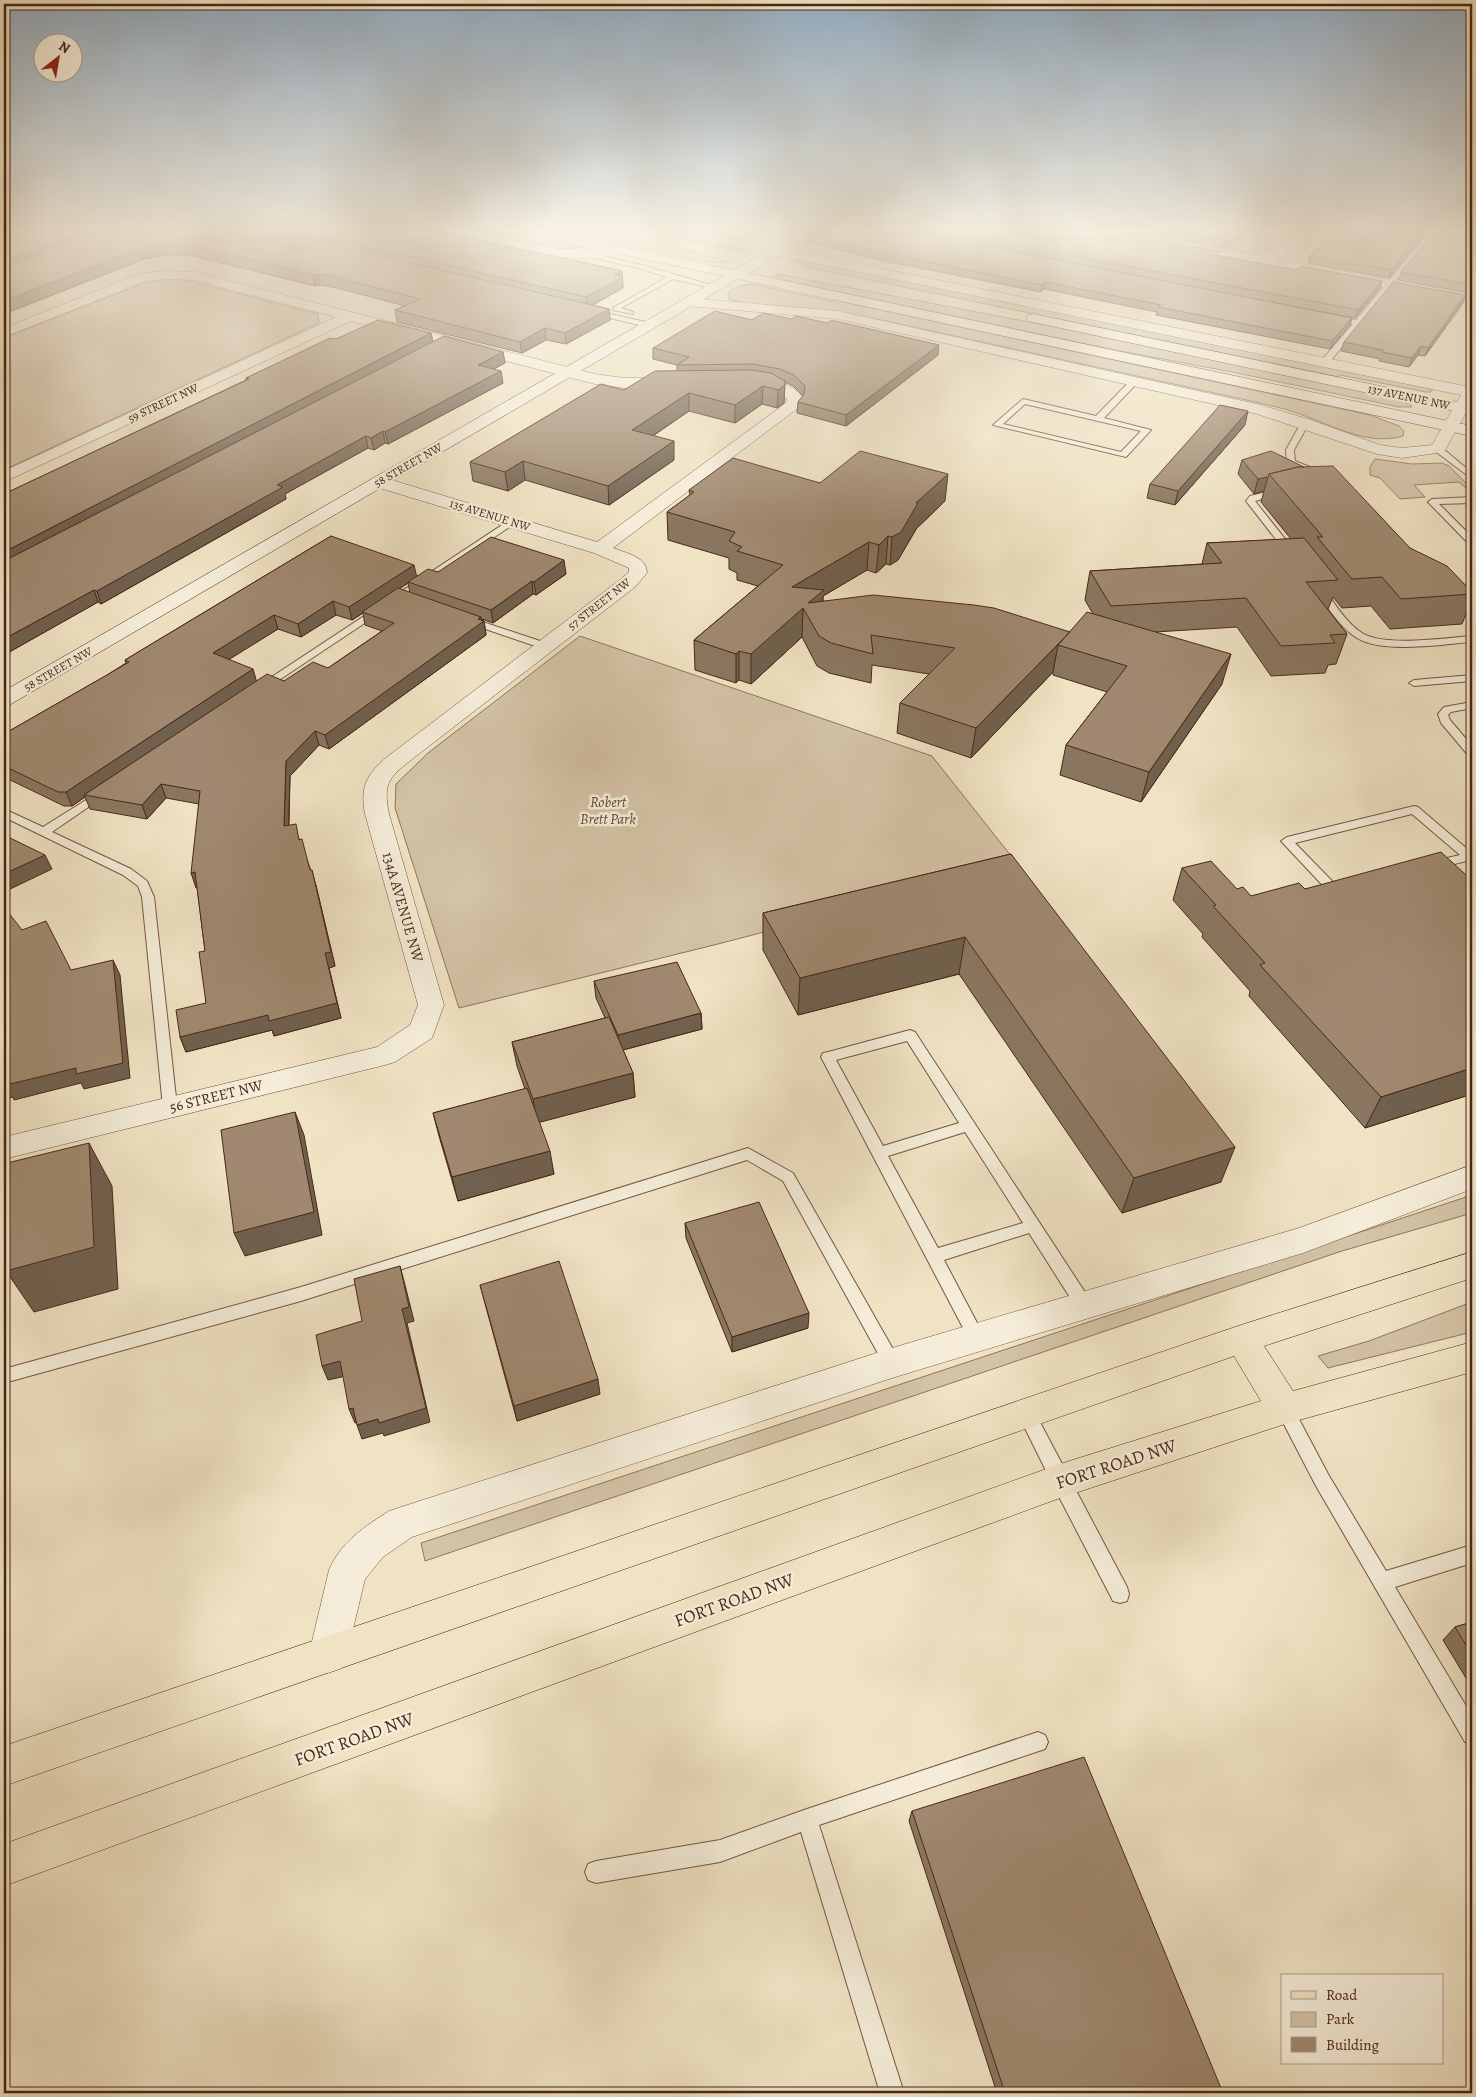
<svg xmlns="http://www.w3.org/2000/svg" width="1476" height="2097" font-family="Alegreya,serif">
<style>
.green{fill:#d4c3a6;stroke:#8e755e}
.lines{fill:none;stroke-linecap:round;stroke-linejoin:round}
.lane-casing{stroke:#735641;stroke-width:2}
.street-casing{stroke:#735641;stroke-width:1}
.secondary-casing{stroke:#492715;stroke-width:1}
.primary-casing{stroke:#492715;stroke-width:1}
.lane{fill:#f5edd9;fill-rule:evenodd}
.street{fill:#f5edd9;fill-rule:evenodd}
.secondary{fill:#f5edd9;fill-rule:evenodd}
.primary{fill:#f0e3c4;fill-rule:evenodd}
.wall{fill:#8a7660;stroke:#492715;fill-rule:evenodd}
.shaded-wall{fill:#70604e;stroke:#492715}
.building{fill:#a08970;stroke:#492715}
.labels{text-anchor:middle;stroke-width:5;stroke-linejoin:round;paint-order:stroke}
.far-street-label{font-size:12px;fill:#492715;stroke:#f5edd9}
.park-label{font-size:15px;font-style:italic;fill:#654632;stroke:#f5edd9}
.street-label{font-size:15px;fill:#492715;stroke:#f5edd9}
.near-street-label{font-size:18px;fill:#492715;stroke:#f5edd9}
</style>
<rect width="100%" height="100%" fill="#f0e3c4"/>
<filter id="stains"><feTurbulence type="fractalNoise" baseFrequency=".004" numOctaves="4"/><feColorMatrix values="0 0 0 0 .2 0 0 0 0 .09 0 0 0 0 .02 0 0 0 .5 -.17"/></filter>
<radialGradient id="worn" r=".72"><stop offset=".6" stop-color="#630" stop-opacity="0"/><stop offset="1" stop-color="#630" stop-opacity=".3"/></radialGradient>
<path class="green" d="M470,231H513L584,247L561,249Z
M552,231H594L683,249L730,262C714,267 634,245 612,241C592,237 572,234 552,231Z
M652,231H662L747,249H732L664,235L666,234Z
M1119,231C1171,231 1226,225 1276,242V247L1260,253H1246Z
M793,258L1433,389L1431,392H1426L1340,375L1339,377L812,268L791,260Z
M778,274L1050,326L1366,392L1410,404L1412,407H1399L1237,373L1110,349L792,282L775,276Z
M165,278L182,279L318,314L319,323L4,470V338L148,281Z
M751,284L832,301L834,300L1370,415L1399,426L1404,431L1403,436C1366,447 1328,423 1294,412C1283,408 1271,406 1260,403L882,320L826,310L749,304L728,299L730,291L739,286Z
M1375,459L1412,464L1442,463L1449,466L1472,489H1467L1459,482L1414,485L1425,497L1400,499L1380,478L1370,475V467Z
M580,636L932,756L1019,866L714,945L459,1008L395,808L396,784L428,753Z
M1472,1195V1213L1342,1251L425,1561L421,1543Z
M1472,1302V1332L1328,1368L1318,1356L1369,1341Z"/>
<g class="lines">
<g class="lane-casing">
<path id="lane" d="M1430,231H1436L1328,364H1322V360L1353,324L1332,319V317L1356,320Z
M588,253L642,265L718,287L715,289L673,279L621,308L633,312V314L613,310V308L667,277L638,268L586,256L585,255Z
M592,310L650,323L651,325L647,327L590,313L589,312Z
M1131,380L1138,382L1104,418L1151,430L1126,457L993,425L1023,399L1096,416ZM1025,404L1141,431L1121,452L1003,424Z
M1302,421L1309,423L1294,450L1295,461L1310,467L1311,469L1307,472L1287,462L1286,450Z
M1435,447H1441L1472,473V479L1435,451Z
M1279,489L1283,492L1282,494L1255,501L1297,554L1292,557L1289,556L1246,501L1250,496Z
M1472,497V503L1439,504L1472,537V545L1469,544L1428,502L1432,499Z
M511,519L515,522L514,524L264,690L260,691L255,688Z
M1319,585L1322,586C1334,602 1345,622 1362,633C1384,647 1446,638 1472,636V642C1442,644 1379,655 1354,636C1337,624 1326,604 1314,588Z
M468,617L549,644L550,646L545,649L541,648L465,622L463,620Z
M1472,675V681L1414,686L1409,683L1414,680Z
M1472,702V708L1451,712L1448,715L1450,720L1472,746V756L1468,755L1441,723L1438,714L1444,707Z
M102,790L108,793L106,795L52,832L131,869L147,881L154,897L177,1107L175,1111L170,1112L165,1111L163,1107L142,897L138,886L123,875L4,817V809L43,827Z
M1414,806L1418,807L1472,853V863L1467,861L1433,869L1429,868L1427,865L1429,862L1460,855L1412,814L1295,843L1334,883L1343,881L1349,885L1347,888L1331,891L1327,890L1281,841L1287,837Z
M910,1030L915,1032L1090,1300L1092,1305L1090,1310L1084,1312L1078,1310L1029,1233L944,1260L985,1338L983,1343L977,1345L971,1343L821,1057L823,1053L828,1052ZM907,1041L959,1123L883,1146L836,1060ZM965,1132L1023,1223L938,1248L888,1156Z
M748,1148L793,1173L898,1358L900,1363L898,1368L892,1370L886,1368L783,1181L747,1160L301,1301L4,1383V1369L301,1287Z
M1285,1401L1291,1404L1328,1474L1386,1571L1472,1545V1563L1395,1587L1472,1716V1745L1465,1742L1316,1486L1276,1409L1279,1404Z
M1026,1404L1032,1407L1127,1587L1129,1594L1127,1601L1120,1603L1113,1601L1054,1487L1017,1412L1020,1407Z
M1038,1732L1045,1735L1048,1742L1045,1749L819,1825L904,2093H880L801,1832L720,1862L596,1883L588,1880L585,1872L588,1864L596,1861L720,1840L807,1809Z"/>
</g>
<g class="street-casing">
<path id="street" d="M448,231H469L557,249H599L620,246L626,250L625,253C567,267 505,248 450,234Z
M671,231H694L1465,386L1472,383V402L1444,452L1402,458L1377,454L1257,414L838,319L688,306L681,302L688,298L838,311L1261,405L1311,420L1380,445L1402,448L1432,445L1461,395L677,235Z
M1094,231H1119L1260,256L1284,246L1273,240L1239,234L1237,231C1258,229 1276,232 1295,241L1297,244L1294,252L1276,259L1472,295V303L1100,235Z
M163,271L194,272L595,374L624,378L673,377L678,379L681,382L678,385L673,387L624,388L595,384L351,321L4,482V471L336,317L194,280L169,279L147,281L4,337V328L139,274Z
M749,376C768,377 791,382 803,398L802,405L613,548C626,553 647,557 647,573L635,587L411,760C388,778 383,784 389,814L444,1005L432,1038L395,1062L385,1065L4,1159V1137L377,1047L410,1025L418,1005L365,814C360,787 366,775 387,757L621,579L629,572V568L594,553L373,486L370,482L373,478L379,477L385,478L597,542L786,403L787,399C773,388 760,388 744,384L741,381L744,378Z
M1472,1165V1189L1303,1253L892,1378L412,1537L383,1557L365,1579L347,1654L342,1668L328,1673L314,1668L309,1654L329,1570C341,1542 364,1527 389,1511L892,1348L1299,1228Z"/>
</g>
<g class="secondary-casing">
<path id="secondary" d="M524,231H546L734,270L805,231H820L818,234L748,273L1472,426V436L738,279L11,704L4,706V691L724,276L530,235Z
M1033,314L1472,405V415L1028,321L1026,318L1028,315Z"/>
</g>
<g class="primary-casing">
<path id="primary" d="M1472,1252V1278L1264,1346L1293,1391L1472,1342V1372L1285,1424L1060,1498L4,1886V1844L1060,1464L1261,1401L1234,1356L4,1786V1746L1241,1325Z"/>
</g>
<use href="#lane" class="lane"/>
<use href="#street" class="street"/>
<use href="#secondary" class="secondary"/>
<use href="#primary" class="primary"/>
</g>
<path class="wall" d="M4,231H437L622,271L623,288L593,305L609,309L610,320L566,344L546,340L522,353L397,322L395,310L405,306L337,288L320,285L315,286L189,255H167L144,259L4,314Z
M749,231H774L768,234Z
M785,231H802L789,238Z
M815,231H1039L1218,256L1380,288L1355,318L1255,299L1352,318L1350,325L1330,349L1156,315L1157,312L1044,289L1041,292L884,261L807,242V235Z
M1132,231H1243L1241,236L1228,248Z
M1328,231H1428L1389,278L1308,263L1310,256L1334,232Z
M1472,231V289L1470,293L1399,280L1401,272Z
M1465,295L1463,303L1425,356L1418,355L1409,367L1379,361L1380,359L1341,351L1344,342Z
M752,320L938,355L846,426L797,413L798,402L803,396L793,386L785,382L784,403L777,408L762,404L735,423L689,411L653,436L674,460L609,505L525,480L508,491L473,481L470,462L624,390L677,371V365L653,359V348Z
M431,333L433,342L503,352L505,363L493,369L503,383L388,444L385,443L374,450L368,448L285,494L286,499L101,604L98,602L4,655V494L246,380V378L336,339Z
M1245,425L1175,505L1147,498L1150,484Z
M1242,460L1410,548L1472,592V599L1462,624L1390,629L1371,606L1342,608L1333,597L1328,609H1327L1347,634L1336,664L1328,665L1325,673L1271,676L1237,627L1155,632L1222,684L1141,802L1060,775L1066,745L1107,692L1053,675V672L971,758L897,733L900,703L929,674L872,665L871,683L829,673L817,666L802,637L751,684L739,680L736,683L695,670L694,640L758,586L737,580V573L729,569V558L668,540L667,512L690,495L689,490L820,483L945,501L916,529L915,531L898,560L890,565L886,564L876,573L867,570L823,596V601L1070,632L1093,614L1085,600L1090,571L1202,564L1207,543L1291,539L1261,502L1264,491L1254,494L1238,474Z
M331,536L416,576L438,572L566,574L536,595L533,594L493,623L482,619L484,621L486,635L329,749L319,745L290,776L289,825L300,840L316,885L335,966L329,968L341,1018L274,1036L272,1030L186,1052L180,1037L206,1003L205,951L197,887L196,888L199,804L166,798L147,819L90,809L85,797L72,806H64L4,777V734L107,675L126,663L125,660ZM408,583L410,593L399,589ZM363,613L365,625L382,631L328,668L284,681H257L229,659L278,629L301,637L336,615L352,620Z
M1011,854L1221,1182L1122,1213L959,974L798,1015L763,950V913Z
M1182,868L1237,889L1251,896L1305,889L1466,875L1472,873V1094L1365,1128L1249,996L1250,991L1202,937L1203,934L1173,900Z
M594,981L701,1013L702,1029L623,1050L633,1073L635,1097L539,1122L554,1174L458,1201L439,1136L433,1113L525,1089L517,1066L512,1042L605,1018L596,998Z
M685,1223L808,1328L732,1352L686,1238Z
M480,1285L600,1394L517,1421Z
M1472,1622V1688L1443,1640L1455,1627Z
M912,1811L1223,2093H997L909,1821Z"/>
<path class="shaded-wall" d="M89,231H121L4,273V261Z
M768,231H774L768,234Z
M789,231H802L789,238Z
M1242,231H1243L1241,236L1228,248L1230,241Z
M1424,231H1428L1389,278L1391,270Z
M164,244L167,255L144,259L4,314V301L141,248Z
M622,271L623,288L587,308L586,297L614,275Z
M317,274L320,285L315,286L313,275Z
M1382,281L1380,288L1355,318L1358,310Z
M1045,282L1044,289L1041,292L1042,285Z
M1465,295L1463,303L1425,356L1428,348Z
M609,309L610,320L566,344L565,333Z
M1352,318L1350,325L1330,349L1332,341Z
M545,328L546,340L522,353L520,342Z
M431,333L433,344L4,567V552Z
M939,345L938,355L846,426V415Z
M1421,346L1418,355L1409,367L1412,358Z
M503,352L505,363L479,377L478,365Z
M501,371L503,383L388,444L385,432Z
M785,381L784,403L777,408L778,390Z
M763,386L762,404L735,423V405Z
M689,393V411L633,449L632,430Z
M1248,411L1245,425L1175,505L1178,491Z
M383,431L385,443L374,450L371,438Z
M366,436L368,448L285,494L286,499L101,604L97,591L277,485Z
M674,441V460L609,505L608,486Z
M523,461L525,480L508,491L505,472Z
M948,474L945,501L916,529L915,531L898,560L890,565L892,537L916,503Z
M1268,477L1264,491L1254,494L1258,479Z
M888,536L886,564L876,573L879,545Z
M869,542L867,570L823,596L822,619L803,609L802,637L751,684V654L792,587Z
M564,560L566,574L536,595L534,582Z
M414,565L417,578L408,582V583L364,612H362L363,613L352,620L349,607Z
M532,581L533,594L493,623L491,610Z
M94,590L98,602L4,655V639Z
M333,601L336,615L301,637L298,624Z
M274,615L278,629L217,667L213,653Z
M481,617L482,623L484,621L486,635L329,749L325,735Z
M1070,632L1058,645L1053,672L971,758L976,728Z
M739,651V680L736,683V654Z
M1231,654L1222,684L1141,802L1149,772Z
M253,669L257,683L84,795L85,797L72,806L66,792Z
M315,731L319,745L290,776L288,841L284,826L286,761Z
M161,784L166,798L147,819L142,805Z
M45,855L52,869L4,892V874Z
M312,870L335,966L329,968L341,1018L274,1036L272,1030L186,1052L180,1037L325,953Z
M195,872L201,886L196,888L191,873Z
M965,937L959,974L798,1015L800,978Z
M113,960L120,975L130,1078L84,1089L81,1083L14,1100L13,1097L4,1099V1083Z
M701,1013L702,1029L619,1051L618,1035Z
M1472,1068V1094L1365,1128L1381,1097Z
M633,1073L635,1097L537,1123L533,1099Z
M295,1112L304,1135L322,1235L245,1256L234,1233Z
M89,1143L112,1186L118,1289L34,1312L6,1271Z
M1235,1147L1221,1182L1122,1213L1134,1178Z
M550,1151L554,1174L458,1201L452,1177Z
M400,1266L404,1281L414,1321L407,1323L430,1422L384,1436L383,1433L362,1439L357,1425L378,1419L402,1309Z
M809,1313L808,1328L732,1352V1337Z
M340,1361L346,1376L328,1380L322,1366Z
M598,1379L600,1394L517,1421L514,1406Z
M353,1408L359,1422L355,1423L349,1409Z"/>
<path class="building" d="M4,231H89L4,261Z
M108,231H272L609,309L565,333L545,328L520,342L395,310L420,299L335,277L317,274L313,275L186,244H164L141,248L4,301V268Z
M299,231H437L622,271L614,275L623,277L586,297Z
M815,231H911L1352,318L1332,341L1158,307L1161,305L1045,282L1042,285L884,253L807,235Z
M942,231H1039L1106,240L1109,238L1114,239L1121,234L1219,251L1215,255L1296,270L1300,266L1382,281L1358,310Z
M1169,231H1242L1230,241Z
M1334,231H1424L1391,270L1310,256Z
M1435,231H1472V285L1401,272Z
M1393,282L1465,295L1428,348L1421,346L1412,358L1382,352L1383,350L1344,342Z
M715,311L752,320L763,313L792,319L796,316L827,323L831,320L939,345L846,415L798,402L804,394L805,386L794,375L780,369L752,364L677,365L689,357L653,348Z
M378,320L431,333L4,552V494L249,379L246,378L330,338L336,339Z
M444,336L503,352L478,365L501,371L385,432L383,431L371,438L366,436L277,485L283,487L97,591L94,590L4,639V561Z
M752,370L771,373L785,381V385L778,390L763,386L735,405L689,393L632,430L674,441L608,486L523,461L505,472L470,462L601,384L624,390L655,371Z
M1220,405L1248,411L1178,491L1150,484Z
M860,451L948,474L916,503H918L901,532L892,537L888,536L879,545L869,542L792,587L824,590L808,603L873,595L974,605L994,608L1070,632L976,728L900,703L955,648L871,635L873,654L831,643L819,636L803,608L751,654L739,651L736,654L694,640L783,565L737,551L742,547L729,541L735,532L667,512L694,492L689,490L733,458L820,483Z
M1271,451L1304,467H1298L1269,474L1268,477L1258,479L1242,460Z
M1333,466L1410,548L1447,566L1472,592V594L1401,599L1382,577L1352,579L1317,537H1323L1269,474L1298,467Z
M331,536L414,565L349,607L333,601L298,624L274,615L213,653L253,669L66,792H58L4,766V734L107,675L129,662L125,660Z
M491,537L564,560L534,582L532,581L491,610L408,582L428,569L438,572Z
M1304,538L1338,580L1306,582L1347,634L1330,635L1335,643L1281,646L1246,598L1111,606L1090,571L1222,563L1207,543Z
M398,588L481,617L478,619L484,621L325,735L315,731L286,761L284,826L296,824L299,840L302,839L310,870H312L331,952L325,953L337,1003L269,1021L268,1015L180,1037L176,1010L206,1003L199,952L205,951L195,872L191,873L200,791L161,784L142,805L84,795L267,674L284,681L313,662L328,668L394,623L362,612Z
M1087,612L1231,654L1149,772L1066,745L1127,666L1058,645Z
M4,835L45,855L4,874Z
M1441,852L1466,875L1472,873V1068L1381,1097L1260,965L1265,963L1213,906L1216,905L1182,868L1211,861L1237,889L1243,887L1251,896L1299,883L1305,889Z
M1011,854L1235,1147L1134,1178L965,937L800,978L763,913Z
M4,907L22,930L46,921L71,970L113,960L123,1063L76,1074V1068L6,1085V1082L4,1083Z
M677,962L701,1013L618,1035L594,981Z
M609,1017L633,1073L533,1099L512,1042Z
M527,1088L550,1151L452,1177L433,1113Z
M295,1112L314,1212L234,1233L221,1130Z
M89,1143L94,1247L6,1271L7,1163Z
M759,1202L809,1313L732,1337L685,1223Z
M559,1261L598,1379L514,1406L480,1285Z
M400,1266L409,1307L402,1309L426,1408L379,1423L378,1419L357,1425L353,1408L349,1409L340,1361L322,1366L316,1335L362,1321L354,1279Z
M1472,1622V1655L1455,1627Z
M1084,1757L1223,2093H1005L912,1811Z"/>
<linearGradient id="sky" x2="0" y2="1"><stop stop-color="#94adc2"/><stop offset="0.44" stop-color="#f8f2e4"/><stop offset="1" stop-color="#f8f2e4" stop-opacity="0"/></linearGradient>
<rect width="1476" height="524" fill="url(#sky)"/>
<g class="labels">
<g class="far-street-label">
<text transform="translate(1409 397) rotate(12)" y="4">137 AVENUE NW</text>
<text transform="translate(163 403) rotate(-25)" y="4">59 STREET NW</text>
<text transform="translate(408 465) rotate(-30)" y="4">58 STREET NW</text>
<text transform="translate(490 515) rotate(17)" y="4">135 AVENUE NW</text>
<text transform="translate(599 604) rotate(-38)" y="4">57 STREET NW</text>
<text transform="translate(58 669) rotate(-30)" y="4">58 STREET NW</text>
</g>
<g class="park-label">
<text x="608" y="807">Robert<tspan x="608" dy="17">Brett Park</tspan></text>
</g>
<g class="street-label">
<text transform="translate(403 907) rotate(74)" y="5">134A AVENUE NW</text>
<text transform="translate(216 1096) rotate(-14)" y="5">56 STREET NW</text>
</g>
<g class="near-street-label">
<text transform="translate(1116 1464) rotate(-18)" y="6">FORT ROAD NW</text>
<text transform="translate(734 1600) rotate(-20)" y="6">FORT ROAD NW</text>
<text transform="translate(354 1739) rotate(-20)" y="6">FORT ROAD NW</text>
</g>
</g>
<rect width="1476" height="2097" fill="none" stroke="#f0e3c4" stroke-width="20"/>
<rect x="5" y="5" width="1466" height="2087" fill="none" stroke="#492715" stroke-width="2.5"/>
<rect x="10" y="10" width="1456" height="2077" fill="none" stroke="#492715"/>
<rect x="1281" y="1974" width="162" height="90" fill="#f5edd9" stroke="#b09e8b"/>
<rect x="1291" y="1991" width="25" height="8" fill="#f0e3c4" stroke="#b09e8b"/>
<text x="1326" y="2000" font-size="15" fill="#492715">Road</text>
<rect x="1291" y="2012" width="25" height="15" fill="#d4c3a6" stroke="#b09e8b"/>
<text x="1326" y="2024" font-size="15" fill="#492715">Park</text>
<rect x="1291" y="2037" width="25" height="15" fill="#a08970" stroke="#b09e8b"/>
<text x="1326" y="2050" font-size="15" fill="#492715">Building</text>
<g transform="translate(58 58) rotate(31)"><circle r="24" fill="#f5edd9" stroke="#b09e8b"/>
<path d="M0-4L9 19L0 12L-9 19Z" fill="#8f2418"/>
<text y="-8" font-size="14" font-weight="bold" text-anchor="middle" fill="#492715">N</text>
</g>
<rect width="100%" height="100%" filter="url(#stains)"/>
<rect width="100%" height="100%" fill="url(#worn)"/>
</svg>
